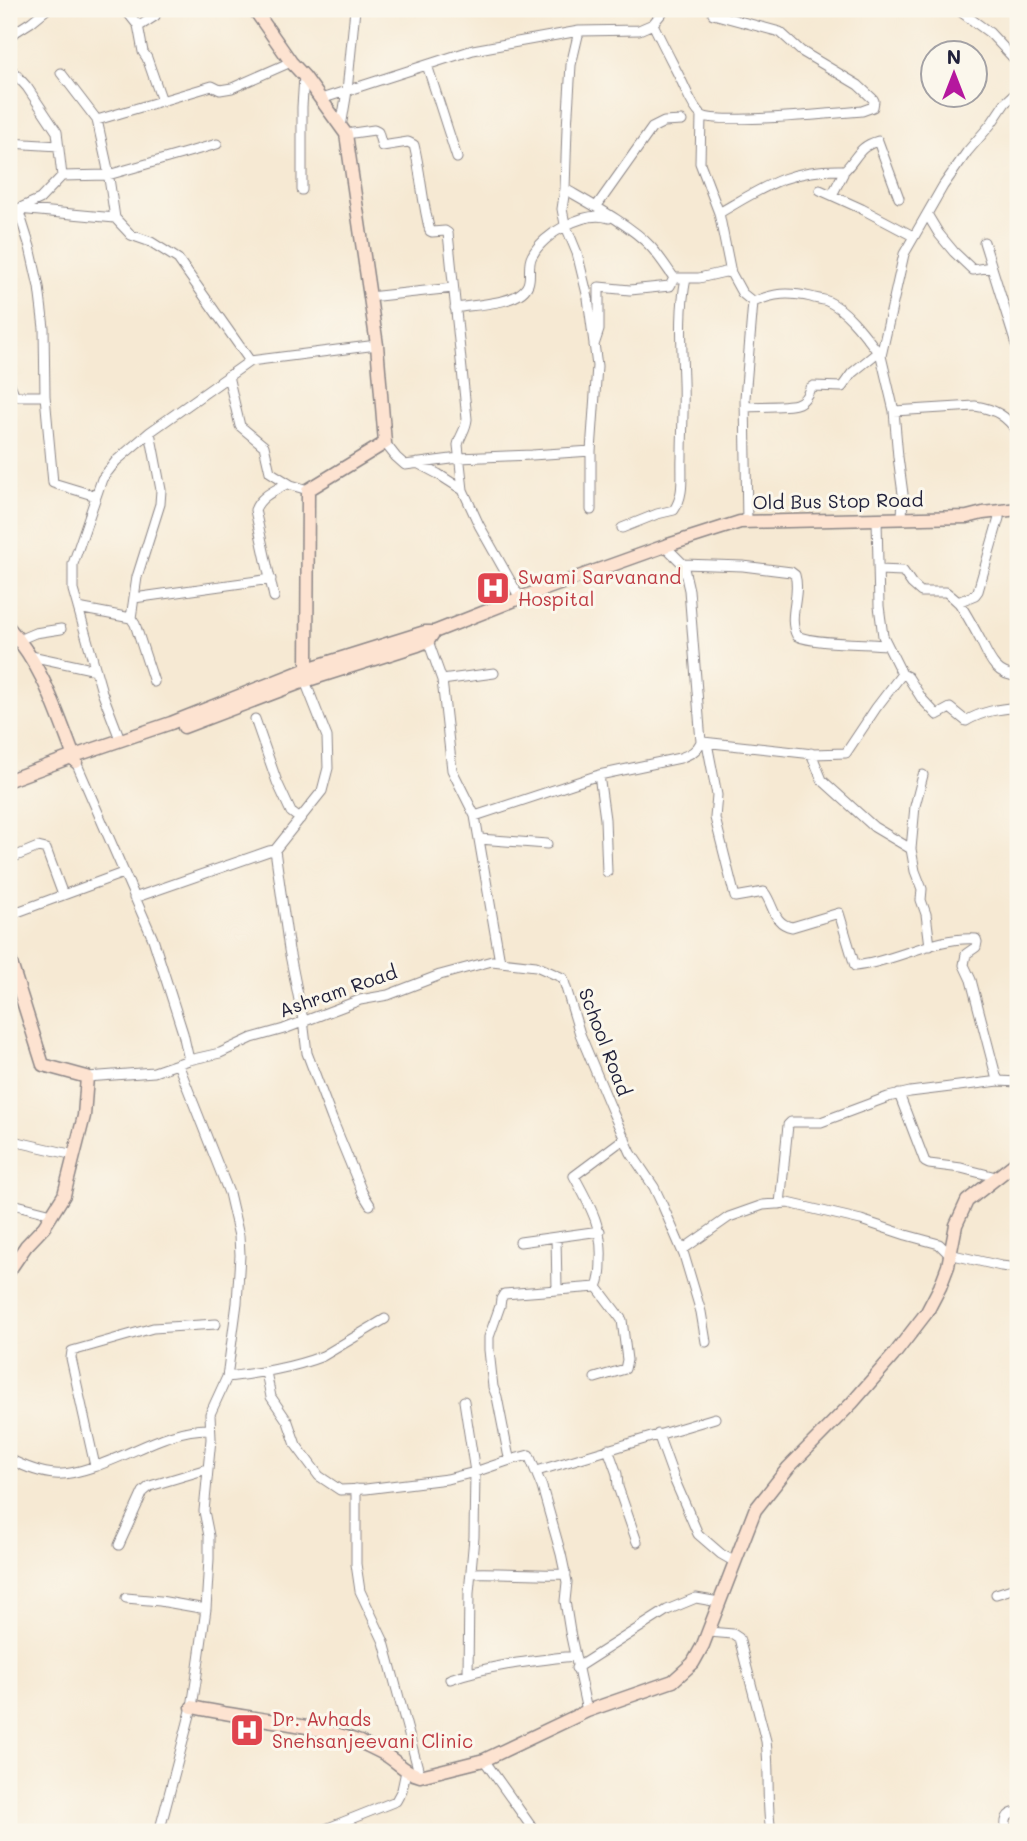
<svg xmlns="http://www.w3.org/2000/svg" width="1027" height="1841" font-family="Mali,sans-serif">
<style>
.lines{fill:none;stroke-linecap:round;stroke-linejoin:round}
.street-casing{stroke:#8c8687;stroke-width:11}
.secondary-casing{stroke:#8c8687;stroke-width:15}
.street{stroke:#fff;stroke-width:9}
.secondary{stroke:#fde3d1;stroke-width:12}
.labels{text-anchor:middle;stroke-width:6;stroke-linejoin:round;paint-order:stroke}
.street-label{font-size:19px;fill:#22223b;stroke:#fbf7ec}
.health-label{font-size:19px;fill:#be3a42;stroke:#fbf7ec;text-anchor:start}
</style>
<rect width="100%" height="100%" fill="#fbf7ec"/>
<filter id="ink" filterUnits="userSpaceOnUse"><feTurbulence type="fractalNoise" baseFrequency=".0143" numOctaves="2"/><feDisplacementMap in="SourceGraphic" scale="14" xChannelSelector="R" yChannelSelector="G"/><feConvolveMatrix kernelMatrix="1 2 1 2 8 2 1 2 1" color-interpolation-filters="sRGB"/></filter>
<filter id="wash" filterUnits="userSpaceOnUse"><feTurbulence type="fractalNoise" baseFrequency=".00686" numOctaves="4" result="noise"/><feDisplacementMap in="SourceGraphic" scale="28" xChannelSelector="R" yChannelSelector="G"/><feGaussianBlur stdDeviation="1.57" result="paint"/><feColorMatrix in="noise" values="0 0 0 0 0 0 0 0 0 0 0 0 0 0 0 0 0 1.4 0 .05"/><feComposite in="paint" operator="in"/></filter>
<g filter="url(#wash)">
<rect width="100%" height="100%" fill="#f6e9d3"/>
</g>
<g filter="url(#ink)">
<g class="lines">
<g class="street-casing">
<path id="street" d="M125,9L136,23L141,25L155,16L152,9
M957,9L990,33L1018,63
M653,24C662,43 672,62 682,82C687,92 692,107 701,115C713,125 839,113 862,111L873,107L874,101L873,99L858,85L801,51L780,32L713,14
M138,25L143,52L147,58L162,101
M9,36L31,22L47,9
M427,65L457,158
M9,67L27,87L57,132L62,176L40,199L9,213
M61,73L97,120L107,165L115,218L131,235L151,242L178,259L250,361
M321,99L473,50L579,31
M701,115L700,163L719,213L731,273
M97,120L212,86L220,90L232,88L291,62
M341,127L347,91L355,9
M346,134L374,130L378,132L382,146L408,142L414,145C421,173 422,202 430,231L432,232L445,231L448,233L467,419C466,430 460,435 458,445L463,490L479,525L520,598
M9,143L59,146
M843,172C858,158 857,147 878,141L899,198
M62,176L108,175L217,144
M302,190V107L304,76
M820,190L862,209L913,236
M596,207L652,128L664,122L682,121
M719,213C764,187 788,169 842,170L843,174L832,195
M927,214L939,234L954,252L973,270L991,267
M984,242L1018,351
M674,278H699L725,272L731,273L742,293L753,302C775,293 788,292 811,297C816,299 822,299 827,301C848,310 867,338 881,356L904,254L943,186L967,152L991,124L1005,103L1018,91
M369,297L453,288
M455,308C473,305 503,304 518,295C537,284 525,269 532,256C543,234 584,210 609,218
M594,345L599,330V287L630,290L670,286L674,278C667,268 660,257 651,247C632,226 591,204 565,189L567,128L571,65L579,31L639,30L653,24L665,9
M881,356L894,411L898,457L903,494L902,519
M228,376L240,426L264,446L270,472L291,485L308,490
M9,382L15,396
M9,399L15,396H45
M745,407C756,406 787,407 796,404C803,402 808,395 810,388L813,386L842,387L852,373L878,352
M894,411L975,406C995,409 1007,416 1018,433
M385,443L396,457L405,465L459,458L532,455L591,451L597,366L588,298L577,253L565,224L562,209L565,189
M591,451V510
M417,463L438,474L463,490
M96,496L53,483L45,396L44,328L39,287L30,247L18,209L115,218
M747,522L745,398L753,302
M622,528L657,514L674,510C685,494 681,476 682,457C682,432 684,407 683,381C682,346 679,313 686,278
M683,564L743,566L791,572L795,575C801,595 787,617 797,636C814,644 866,643 887,645
M879,570L903,571L912,584L921,592H946C950,595 955,599 959,603C966,613 975,630 981,641C989,658 996,676 1018,676
M274,597L255,510C260,496 276,490 288,483
M134,598L271,579
M958,602L975,595L978,591L999,518
M78,608L131,618L135,624L154,682
M131,618L137,577L160,504L161,490L150,432
M427,638L442,680L452,770L475,816L500,962
M9,644L35,633L61,629
M31,656L96,670
M902,674L908,677L922,699L937,715L950,708L966,721C983,711 999,709 1018,707
M442,680L494,673
M255,719L277,782L291,812L300,819
M120,739L102,692L73,590V564L102,479L116,461L150,432L250,361L377,345
M703,742L813,754L846,753L876,708L902,674L883,636L879,606L877,520
M707,743L717,795L715,818L735,897L764,892C774,905 773,924 792,927L839,913L855,966C895,962 935,936 976,939L977,942L976,947L966,954L964,965L971,980L996,1076L999,1081L1018,1082
M811,753L822,780L874,827L911,849L915,871L922,889L921,900L926,914L930,946
M76,762L153,939L183,1033L189,1060
M599,775L605,819L607,872
M475,816L599,775L680,758C690,754 696,752 701,742L689,590L683,564L665,546
M479,839L547,844
M911,849L915,806L923,775
M275,850L289,950L303,1020L307,1053L332,1119L362,1192L370,1205
M9,859L38,847L46,849L63,895
M134,898L269,851L275,850L322,791L328,768L327,737L305,681L306,676
M9,915L123,873
M87,1077L154,1072L189,1060L220,1053L252,1038L284,1029L360,1000L388,995L440,975L492,961L536,966L563,978L580,1034L613,1113L631,1153L654,1187L662,1204L684,1255L701,1312L706,1342
M899,1094L925,1162L929,1164L961,1168L996,1177
M9,1140L74,1155
M9,1203L52,1214
M780,1204L788,1125L791,1122H821L888,1097L910,1092L999,1081
M556,1237L557,1289
M520,1242L600,1231
M682,1250L729,1217L763,1205L788,1203L861,1220L906,1235L939,1244L949,1254L1001,1266L1018,1268
M266,1372L271,1397L288,1422L296,1445L319,1476L340,1490L366,1489L447,1479L475,1472L510,1460
M227,1377C259,1373 292,1368 323,1356L385,1319
M595,1378L625,1369L627,1360L622,1320L597,1287
M464,1401L475,1472L474,1537L469,1593L468,1673
M658,1434L675,1481L698,1534L721,1554L735,1562
M608,1449L617,1474L618,1487L637,1542
M9,1459C23,1466 39,1473 55,1474C67,1475 81,1471 93,1467C132,1455 169,1428 210,1429
M95,1466L71,1358L72,1351L153,1328L216,1324
M537,1471L715,1418
M356,1489V1564L360,1591L384,1642L420,1776
M119,1545L143,1492L150,1486L207,1469
M471,1573C502,1572 534,1575 566,1574
M996,1594L1018,1587
M126,1598L160,1601L206,1609
M709,1632L733,1634L739,1638L766,1741C770,1771 766,1802 771,1832
M576,1668L667,1610L696,1598L719,1602
M450,1679C490,1665 531,1661 574,1656
M587,1711L570,1632L565,1601L567,1582L561,1554L542,1487L529,1455L510,1460L508,1453L497,1397L493,1387L489,1350V1337L500,1306L501,1299L504,1294L597,1287C601,1278 601,1269 601,1259C603,1227 589,1204 574,1176L625,1138
M484,1760L535,1832
M161,1832V1825L192,1707L196,1681L206,1609L209,1559V1536L204,1511L211,1439L210,1414L227,1377L237,1303L240,1255L239,1236L229,1193L178,1064
M318,1832L396,1801L402,1790L406,1771
M357,1832L366,1830V1832
M1006,1832C1005,1821 1005,1813 1018,1812"/>
</g>
<g class="secondary-casing">
<path id="secondary" d="M254,9L291,62L304,76L346,134L377,345L385,443L308,490L307,669
M9,628C44,668 57,713 76,762
M184,727L305,681L418,645L428,641L434,632
M9,780L74,756L171,723L307,669L425,632H434L520,598L665,546L740,522L967,517L983,513L1018,509
M9,957L43,1065L87,1077L84,1116L64,1195L44,1227L26,1246L9,1271
M192,1707C248,1719 306,1722 360,1742C368,1746 377,1750 384,1754C398,1762 404,1772 420,1776L484,1760L587,1711L673,1681L693,1663L703,1645L755,1510L788,1468L852,1403L893,1356L927,1312L940,1287L948,1266L956,1225L967,1201L1018,1161"/>
</g>
<use href="#street" class="street"/>
<use href="#secondary" class="secondary"/>
</g>
</g>
<defs>
<g id="hospital-square" transform="scale(1.75)"><rect x="-9" y="-9" width="18" height="18" rx="4" fill="#e0444e" stroke="#fbf7ec"/><path d="M-5-5h3v3.5h4V-5h3V5h-3V1.5h-4V5h-3Z" fill="#fff"/></g>
</defs>
<g fill-rule="evenodd">
<use href="#hospital-square" x="493" y="588"/>
<use href="#hospital-square" x="247" y="1730"/>
</g>
<g class="labels">
<g class="street-label">
<text transform="translate(838 501) rotate(-1)" y="7">Old Bus Stop Road</text>
<text transform="translate(338 991) rotate(-19)" y="7">Ashram Road</text>
<text transform="translate(605 1042) rotate(69)" y="7">School Road</text>
</g>
<g class="health-label">
<text x="518" y="584">Swami Sarvanand<tspan x="518" dy="22">Hospital</tspan></text>
<text x="272" y="1726">Dr. Avhads<tspan x="272" dy="22">Snehsanjeevani Clinic</tspan></text>
</g>
</g>
<rect width="1027" height="1841" fill="none" stroke="#fbf7ec" stroke-width="35"/>
<g transform="translate(954 74)"><circle r="33" fill="#fbf7ec" stroke="#a4a2a5" stroke-width="2"/>
<path d="M0-5L12 26L0 18L-12 26Z" fill="#b5179e"/>
<text y="-10" font-size="19" font-weight="bold" text-anchor="middle" fill="#22223b">N</text>
</g>
</svg>
